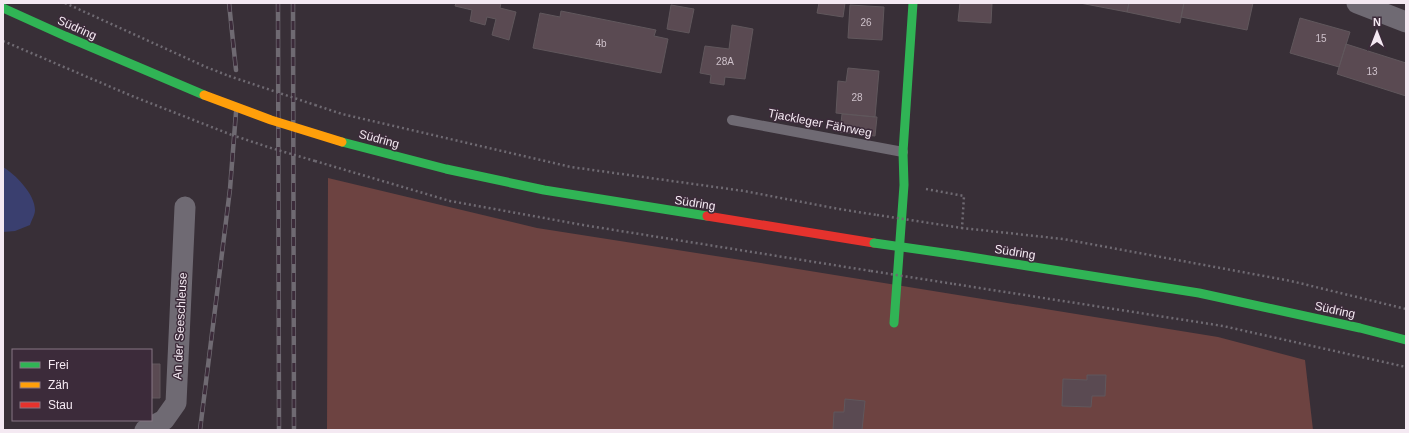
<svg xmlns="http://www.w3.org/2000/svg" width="1409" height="433" font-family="Helvetica,sans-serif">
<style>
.green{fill:#6d4341}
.water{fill:#3a3f6f}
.building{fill:#5a4a52;stroke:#60575c}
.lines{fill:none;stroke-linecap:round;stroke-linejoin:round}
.path{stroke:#6f6a72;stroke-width:2.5;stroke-dasharray:2 3;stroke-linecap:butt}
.lane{stroke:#6f6a73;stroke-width:10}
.street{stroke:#6f6a73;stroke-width:21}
.fast{stroke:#30b455;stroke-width:9}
.jam{stroke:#e5322d;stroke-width:9}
.rail-casing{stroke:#6f6a72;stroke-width:4.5}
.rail{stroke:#3c2b3a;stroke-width:3;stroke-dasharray:9;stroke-linecap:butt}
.path-bridge{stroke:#6f6a72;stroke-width:2.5;stroke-dasharray:2 3;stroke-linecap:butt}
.fast-bridge{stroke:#30b455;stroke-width:9}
.slow-bridge{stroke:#ff9f0a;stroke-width:9}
.labels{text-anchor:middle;stroke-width:3;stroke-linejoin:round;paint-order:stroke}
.number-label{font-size:10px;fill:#cec1ca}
.street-label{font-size:12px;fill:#f4e9f2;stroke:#3c2b3a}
</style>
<rect width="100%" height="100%" fill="#382f37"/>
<path class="green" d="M328,178L537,228L773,265L1218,337L1305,360L1313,430H327Z"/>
<path class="water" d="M3,167C15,174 35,194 35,210C35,215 31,221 30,225L15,231L3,232Z"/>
<path class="building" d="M456,3H501L500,8L516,12L509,40L492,35L496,19L487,17L485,25L470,21L472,10L455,6Z
M819,3H845L843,17L817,13Z
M960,3H992L991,23L958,21Z
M1080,3H1129L1127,12Z
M1129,3H1184L1180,23L1127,12Z
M1184,3H1253L1247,30L1181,17Z
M671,5L694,9L689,33L667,29Z
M850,5L884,7L882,40L848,38Z
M561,11L656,30L654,36L668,39L661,73L533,48L540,13L560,17Z
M1300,18L1350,32L1339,67L1290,53Z
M732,25L753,29L745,79L725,77L724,85L710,83L711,75L700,73L705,46L729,49Z
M1346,44L1406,63V96L1337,74Z
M848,68L879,71L875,117L836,113L838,81L846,82Z
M842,114L877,117L875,136L840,132Z
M151,364H160V398H151Z
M1087,375H1106L1105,396H1092L1091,407L1062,406L1063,379L1087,380Z
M845,399L865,401L862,430H833L834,412H844Z"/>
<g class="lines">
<path class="path" d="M65,3L206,67L229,76
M3,41L132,96L232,135
M315,105L342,114L571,167L744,191L839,209L877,215
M315,161L450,201L583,225L871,271
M926,189L964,196L962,228L1063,239L1291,281L1406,309
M954,284L1223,326L1406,367"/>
<path class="lane" d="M732,120L903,152"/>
<path class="street" d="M1357,3L1406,22
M145,430L164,420L176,403L185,207"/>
<path class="fast" d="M3,8L65,36L204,95
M342,142L446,169L544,190L707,216
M958,255L1199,293L1360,328L1406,340
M894,323L904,185L903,152L913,3"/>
<path class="jam" d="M707,216L874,243"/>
<g class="rail-casing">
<path id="rail" d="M229,3L236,70
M278,3L279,430
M293,3L294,430
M200,430L230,189L236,112"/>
</g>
<use href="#rail" class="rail"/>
<path class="path-bridge" d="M229,76L315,105
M232,135L271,148L315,161
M877,215L962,228
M871,271L954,284"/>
<path class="fast-bridge" d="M874,243L958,255"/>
<path class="slow-bridge" d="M204,95L271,120L342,142"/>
</g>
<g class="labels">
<g class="number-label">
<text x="866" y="26">26</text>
<text x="1321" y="42">15</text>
<text x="601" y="47">4b</text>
<text x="725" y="65">28A</text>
<text x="1372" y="75">13</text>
<text x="857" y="101">28</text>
</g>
<g class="street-label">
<text transform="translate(77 28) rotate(24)" y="4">Südring</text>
<text transform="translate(820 123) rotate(11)" y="4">Tjackleger Fährweg</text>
<text transform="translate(379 139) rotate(15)" y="4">Südring</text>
<text transform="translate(695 203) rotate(9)" y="4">Südring</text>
<text transform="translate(1015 252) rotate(9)" y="4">Südring</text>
<text transform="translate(1335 310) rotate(12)" y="4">Südring</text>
<text transform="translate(180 326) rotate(-87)" y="4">An der Seeschleuse</text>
</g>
</g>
<rect width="1409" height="433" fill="none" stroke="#f4e9f2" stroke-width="8"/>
<rect x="12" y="349" width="140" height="72" fill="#3c2b3a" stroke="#867784"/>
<rect x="20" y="362" width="20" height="6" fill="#30b455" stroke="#867784"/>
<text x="48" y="369" font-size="12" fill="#f4e9f2">Frei</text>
<rect x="20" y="382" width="20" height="6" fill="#ff9f0a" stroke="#867784"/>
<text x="48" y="389" font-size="12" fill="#f4e9f2">Zäh</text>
<rect x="20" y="402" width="20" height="6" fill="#e5322d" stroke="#867784"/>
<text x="48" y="409" font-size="12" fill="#f4e9f2">Stau</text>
<g transform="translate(1377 32)" stroke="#3c2b3a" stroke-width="3" paint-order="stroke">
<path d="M0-3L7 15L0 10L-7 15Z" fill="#f4e9f2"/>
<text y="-6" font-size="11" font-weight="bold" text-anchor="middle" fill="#f4e9f2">N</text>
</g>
</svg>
